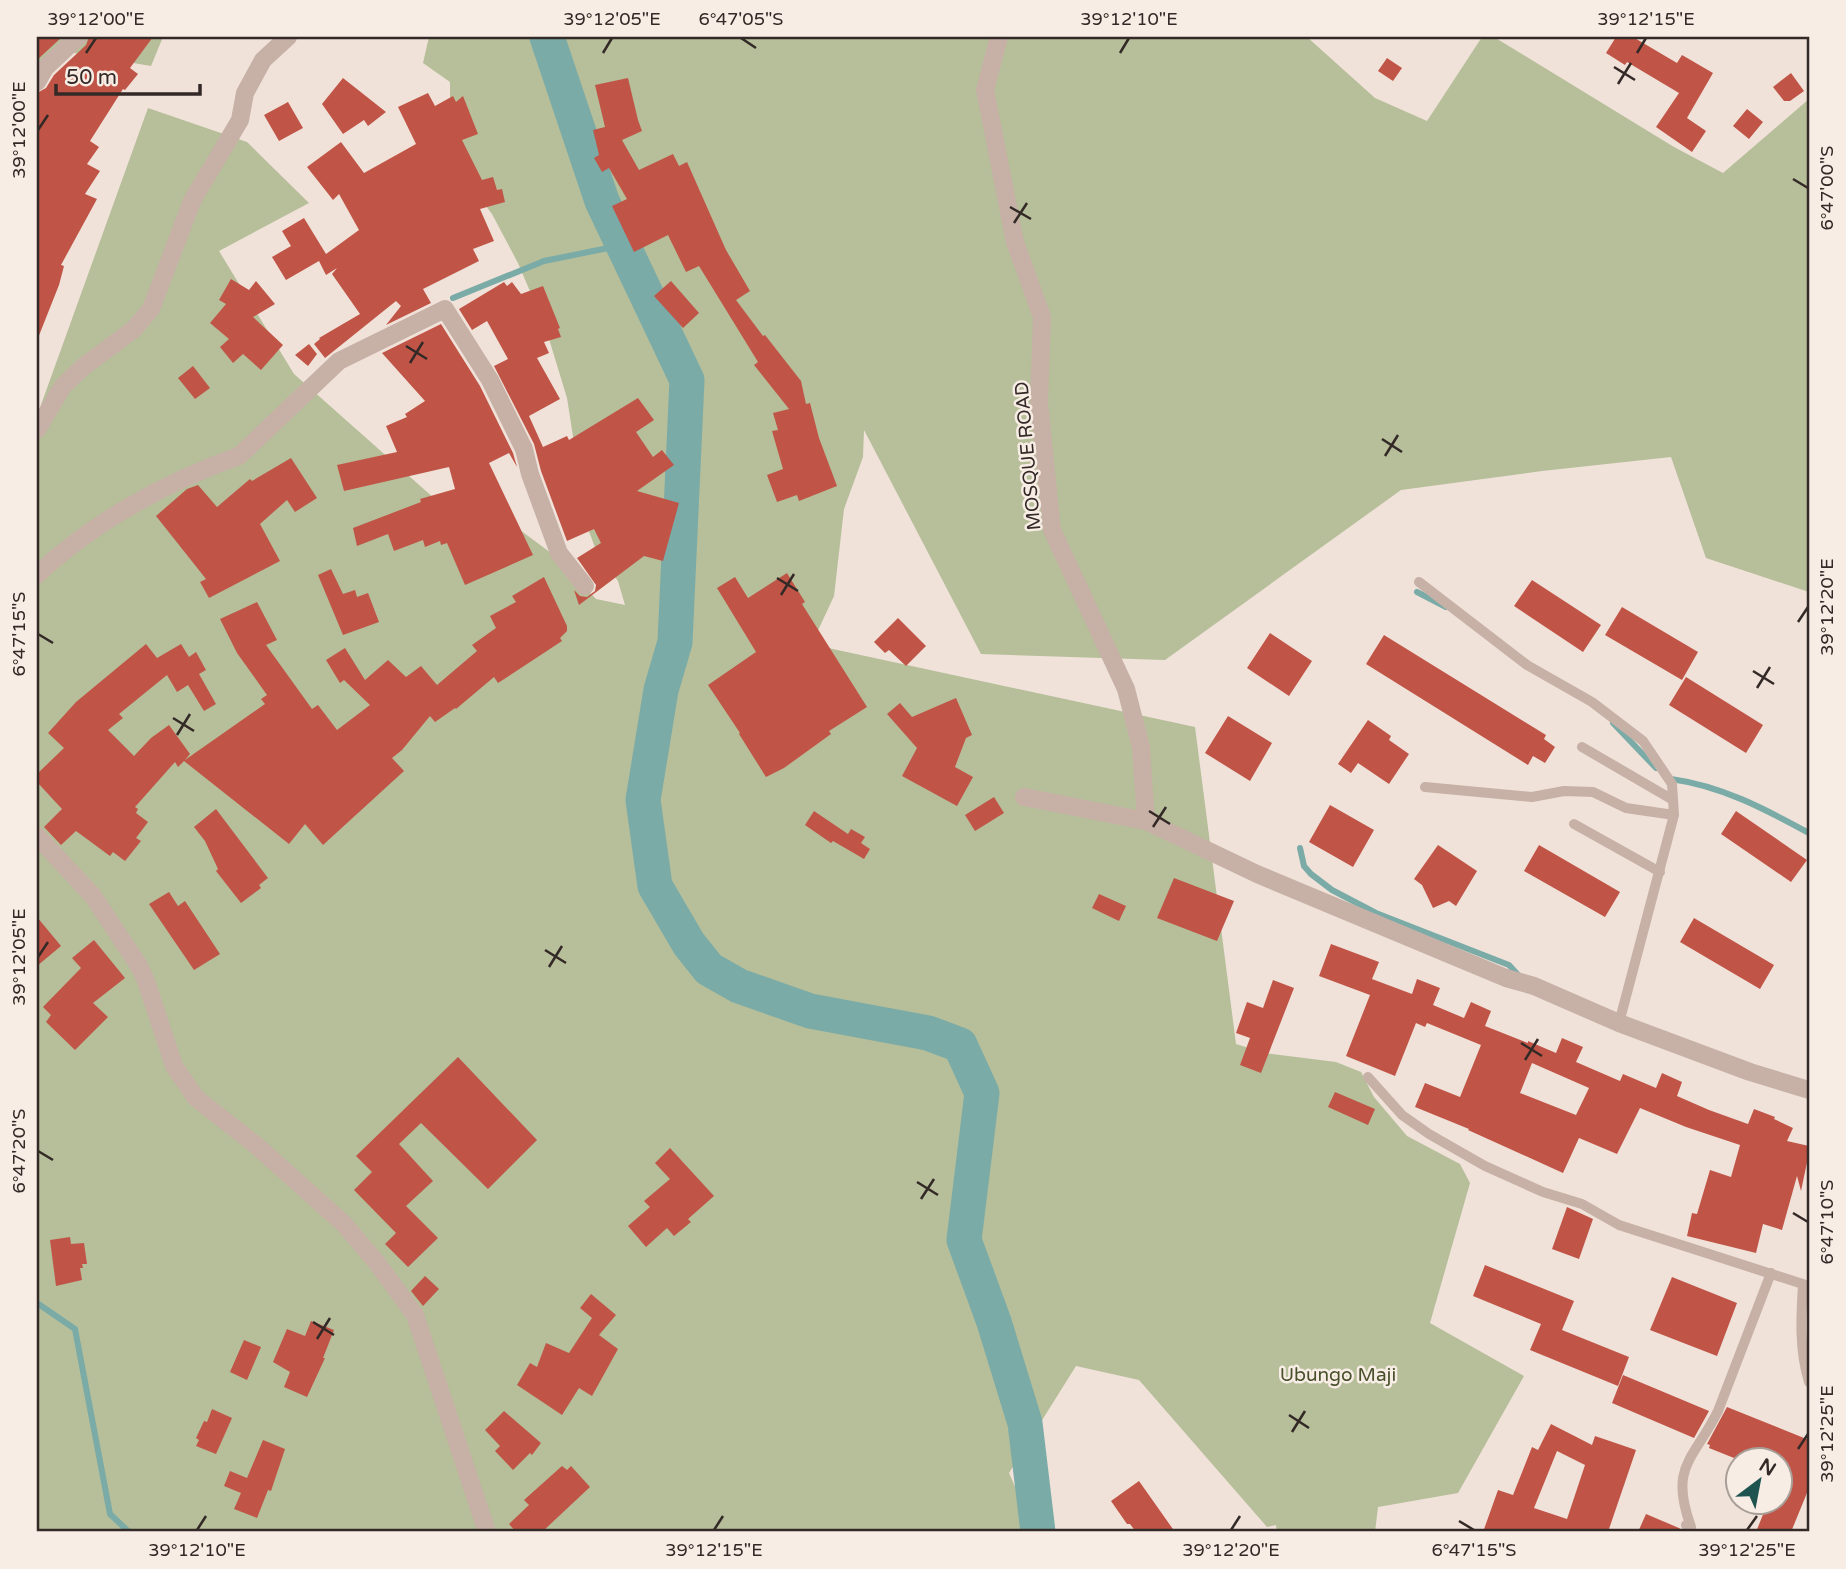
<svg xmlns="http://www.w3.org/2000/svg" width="1846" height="1569" font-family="'Varela Round',sans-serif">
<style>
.green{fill:#b6be9a}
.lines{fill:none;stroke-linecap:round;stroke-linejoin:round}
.stream{stroke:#7aaba7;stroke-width:6}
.river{stroke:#7aaba7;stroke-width:35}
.building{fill:#c05547;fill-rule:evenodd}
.service{stroke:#c7b1a6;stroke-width:10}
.minor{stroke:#c7b1a6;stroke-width:18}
.ticks{fill:none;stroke:#332926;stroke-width:2.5}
.labels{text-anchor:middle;stroke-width:5;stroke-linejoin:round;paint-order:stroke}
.street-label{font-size:19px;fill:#332926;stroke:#f8ede5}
.park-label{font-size:19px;fill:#48502c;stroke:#f8ede5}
.neatline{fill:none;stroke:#332926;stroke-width:2.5}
.ticks-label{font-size:18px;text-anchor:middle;fill:#332926}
</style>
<rect width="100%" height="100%" fill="#f0e2d9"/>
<path class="green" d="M37,37H163L151,66L63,51L37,73Z
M429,37H1307L1375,98L1427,121L1482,37H1494L1674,147L1723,173L1809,99V592L1706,558L1671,457L1542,471L1401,490L1165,660L981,654L864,430L863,457L844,509L834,596L814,639L805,643L1195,727L1236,1044L1265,1053L1336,1062L1361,1072L1374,1097L1407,1136L1460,1164L1470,1183L1430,1323L1524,1376L1458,1493L1378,1507L1375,1532H1277L1276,1525L1267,1527L1139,1380L1076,1366L1009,1473L1035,1532H37V416L148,108L247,142L309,203L219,251L294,374L453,515L520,530L555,556L596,599L625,605L618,581L597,553L587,526L567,398L546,329L518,263L492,214L463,175L450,119V82L423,63Z"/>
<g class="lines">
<path class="stream" d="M453,298L544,261L623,245
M1417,592L1446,607
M1613,723L1656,768
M1671,779C1722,786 1765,809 1809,833
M1300,848L1304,866L1311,874L1332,890L1376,913L1509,965L1520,977
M37,1303L75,1329L110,1514L129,1532"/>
<path class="river" d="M547,37L602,201L687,380L675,642L661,690L643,800L655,886L689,944L709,969L739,986L810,1011L928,1033L960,1045L982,1093L964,1240L994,1322L1025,1423L1038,1532"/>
</g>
<path class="building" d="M37,37H62L37,60Z
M89,37H153L130,68L138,74L125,90L123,89L90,141L99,147L87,164L100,171L85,194L97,199L61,265L64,266L59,285L38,338L37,93L46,88L54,75L86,45Z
M1616,37H1633L1677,63L1682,55L1713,73L1687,118L1706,131L1692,152L1656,127L1679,93L1627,62L1625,65L1606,53Z
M1387,58L1402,68L1393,81L1378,71Z
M1791,73L1804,91L1790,101H1784L1773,87Z
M343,78L386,112L368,126L364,120L343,134L322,104Z
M628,78L638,120L642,131L622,140L639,170L673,154L679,166L687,162L726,250L750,291L736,300L763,336L765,335L801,381L806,404L810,403L819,438L837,486L799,501L797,495L777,502L767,475L783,469L772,431L778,430L773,413L789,409L754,365L758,362L699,266L686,272L668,235L634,252L612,206L627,199L609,168L602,172L594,158L599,155L593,130L605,127L595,85Z
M428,93L435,106L453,96L456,102L463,96L478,134L462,140L482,180L493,177L497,190L502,189L505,202L480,209L494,241L473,249L479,261L423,289L431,303L386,325L401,306L396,301L325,358L314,344L320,339L319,338L360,314L332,274L337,268L326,275L319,261L286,280L272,257L291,246L282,231L304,218L326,254L359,230L339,194L333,200L307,167L341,142L364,173L416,144L398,107Z
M288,102L303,128L279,141L264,115Z
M1747,109L1763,122L1749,139L1733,126Z
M231,279L249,290L256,281L275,304L253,317L283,345L261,370L243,354L233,363L220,347L229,339L210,323L226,304L219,300Z
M671,281L699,313L683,328L654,296Z
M504,282L507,286L512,282L521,294L543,286L560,328L558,329L561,337L544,342L549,353L537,358L560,399L529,416L543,447L567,436L569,440L638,398L654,420L636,432L653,457L662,450L674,465L637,491L679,503L663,561L644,556L579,605L574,590L580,596L587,597L595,591L596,585L577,558L601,543L594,529L567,541L541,471L534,444L494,366L508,359L487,321L472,330L459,309Z
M441,324L480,386L513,453L517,467L509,453L489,463L533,555L465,585L447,543L441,545L440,541L425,547L423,540L394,551L388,534L357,546L353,528L421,502L420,499L455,489L449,467L344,491L337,465L397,452L386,426L407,417L405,414L425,401L382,353Z
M309,344L317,354L308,366L295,355Z
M193,366L210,388L195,399L178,378Z
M291,458L317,498L295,512L287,500L260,524L280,561L209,598L200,582L206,579L156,516L187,489L198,485L217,507L250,479L252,481Z
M331,569L343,594L355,590L357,597L368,593L379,622L343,635L318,575Z
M787,573L805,602L802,604L867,707L829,731L831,734L784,768L766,777L739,734L740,733L708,685L756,652L717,588L735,577L748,598Z
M544,577L567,626V631L560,638L562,641L498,683L494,677L456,709L455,708L435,722L430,716L402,750L392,758L404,771L323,845L305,824L289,844L184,761L178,767L175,762L135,807L138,809L136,813L148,822L136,838L141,841L125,861L113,852L110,856L76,831L61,845L44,827L62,809L37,782V774L64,748L48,733L76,702L146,644L157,658L181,644L189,657L196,652L206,670L199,674L216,704L204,711L188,685L177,692L167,675L119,714L123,718L108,730L134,756L151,738L169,725L190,754L185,760L265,704L261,699L267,695L237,653L220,619L257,602L277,640L266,645L312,709L318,705L337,730L370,705L344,680L340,683L326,660L345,648L365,680L388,660L406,677L421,666L437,685L477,651L472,645L496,628L490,616L516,602L512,596Z
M1532,580L1601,625L1583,652L1514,606Z
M1622,607L1698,652L1682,680L1605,635Z
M898,618L926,646L906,666L889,650L885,653L874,642Z
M1270,633L1312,661L1289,696L1247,668Z
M1384,635L1546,735L1544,739L1555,747L1545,763L1533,756L1528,765L1366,664Z
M1686,677L1763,725L1746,753L1669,705Z
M956,698L972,735L966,738L955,767L973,777L957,806L902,776L917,748L887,714L900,703L912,717Z
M1228,716L1272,743L1250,781L1205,753Z
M1368,720L1391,736L1389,740L1409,754L1389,784L1358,763L1351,773L1338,764Z
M994,797L1004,813L975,831L965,815Z
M1330,805L1374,830L1353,867L1309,842Z
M216,809L268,878L259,885L261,888L241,903L216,871L218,869L205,841L194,827Z
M814,811L848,834L851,829L865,837L861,843L870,849L864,859L833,841L831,843L805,825Z
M1736,811L1807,860L1791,882L1721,834Z
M1438,845L1477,871L1456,906L1449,901L1433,908L1422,885L1414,879Z
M1539,845L1620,892L1605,917L1524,871Z
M1174,878L1234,901L1217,941L1157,918Z
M169,892L178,906L185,901L220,954L194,970L149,904Z
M1099,894L1126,906L1119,921L1092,908Z
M37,917L61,946L37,966Z
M1694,918L1774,965L1760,989L1680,942Z
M94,940L125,978L93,1003L108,1017L75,1050L46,1022L51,1015L43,1007L81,968L72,958Z
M1331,944L1379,962L1372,979L1412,994L1417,979L1440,988L1433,1005L1464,1018L1471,1002L1491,1011L1485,1026L1528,1043V1041L1556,1053L1562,1038L1583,1047L1576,1062L1620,1081L1623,1074L1656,1088L1662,1073L1682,1082L1677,1096L1709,1110L1748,1124L1754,1109L1775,1117L1774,1119L1793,1128L1787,1141L1809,1146V1153L1801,1191L1797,1176L1782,1230L1763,1224L1756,1253L1687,1236L1692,1213L1697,1214L1710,1170L1731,1177L1740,1145L1686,1127L1640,1108L1617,1154L1579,1138L1563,1173L1468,1130L1469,1129L1415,1107L1425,1083L1460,1097L1481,1045L1427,1023L1425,1027L1416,1023L1395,1076L1346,1056L1370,995L1319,976ZM1532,1063L1589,1088L1576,1115L1520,1093Z
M1273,980L1294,988L1261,1073L1240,1065L1250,1038L1236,1033L1247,1002L1263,1008Z
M458,1057L537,1140L488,1189L421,1123L399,1144L433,1181L406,1206L438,1238L408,1267L385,1244L396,1233L354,1190L372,1172L356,1156Z
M1335,1092L1375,1109L1368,1125L1328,1107Z
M670,1148L714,1196L688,1219L691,1222L674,1236L667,1228L646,1247L628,1226L650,1207L644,1201L670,1179L655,1163Z
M1567,1207L1593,1219L1579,1259L1552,1249Z
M70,1237L71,1244L84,1243L87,1264H82L83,1268H80L82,1280L56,1286L50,1240Z
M1485,1265L1574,1301L1562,1330L1629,1357L1618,1386L1530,1350L1541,1324L1473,1296Z
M425,1276L439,1289L423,1306L411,1291Z
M1672,1277L1737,1303L1717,1356L1650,1330Z
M591,1294L616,1315L599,1335L618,1349L592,1396L579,1388L562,1415L517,1385L530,1363L537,1367L546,1343L569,1353L592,1318L580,1308Z
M311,1321L334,1330L323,1358H325L307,1397L284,1387L290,1372L273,1362L287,1329L305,1336Z
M244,1340L261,1347L247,1380L230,1372Z
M1623,1375L1709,1411L1694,1438L1612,1403Z
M1727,1407L1809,1440V1488L1791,1532H1756L1768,1502H1780V1460H1739L1709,1448L1710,1445L1707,1444Z
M212,1409L232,1418L216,1454L196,1446L199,1440L196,1438L204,1421L207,1422Z
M504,1411L541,1443L532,1455L530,1453L513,1470L495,1451L500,1446L485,1430Z
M1551,1424L1592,1445L1595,1436L1636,1450L1608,1532H1483L1498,1490L1513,1495L1532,1447L1538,1450ZM1557,1451L1585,1465L1567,1519L1534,1508Z
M263,1440L285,1449L271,1491L268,1490L257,1518L234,1509L241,1493L224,1486L230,1471L247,1478Z
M562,1466L567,1470L571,1466L590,1487L542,1532H516L509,1524L529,1505L524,1500Z
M1139,1481L1175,1532H1136L1130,1524H1127L1111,1501Z
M1646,1514L1679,1528L1684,1532H1638Z"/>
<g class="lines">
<path class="service" d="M1419,582L1527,665L1592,702L1643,741L1672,784L1674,815L1619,1023
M1582,747L1673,800
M1425,787L1532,797L1564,791L1593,792L1626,808L1674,815
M1574,824L1660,872
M1368,1077L1402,1115L1429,1134L1485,1166L1543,1192L1582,1204L1619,1225L1809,1286
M1803,1284C1801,1317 1799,1349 1809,1382
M1686,1525L1691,1527C1669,1466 1693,1461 1718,1411L1771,1273"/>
<path class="minor" d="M999,37L985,90L1015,242L1042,317L1039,403L1052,530L1126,689L1141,747L1146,821
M37,82L45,68L78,37
M37,430L63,386L83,367L134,329L151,309L192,201L240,120L245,93L263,60L288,37
M37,575C91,523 168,481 239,456L339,361L445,309L490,380L524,449L530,474L559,553L585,586
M1024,797L1146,821L1257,874L1506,978L1534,986L1619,1023L1750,1072L1809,1090
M37,836L93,896L139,966L146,981L174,1066L196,1098L257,1146L344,1224L377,1263L415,1315L487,1532"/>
</g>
<path class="ticks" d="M741,38L756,48M86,53L96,38M603,53L612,38M1120,53L1129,38M1637,53L1646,38M1614,67L1635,80M1618,84L1631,63M38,130L48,115M1793,179L1808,188M1010,207L1031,219M1014,223L1027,203M406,346L427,359M410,363L423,342M1382,439L1402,452M1385,456L1398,435M777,578L798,591M781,595L794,574M1798,622L1808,607M38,634L53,643M1753,671L1774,684M1757,688L1770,667M173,718L194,731M177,735L190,714M1149,811L1170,824M1153,827L1166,807M545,950L566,963M38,957L48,942M549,967L562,946M1521,1043L1542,1056M1525,1060L1538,1039M38,1151L53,1160M917,1182L938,1195M921,1199L934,1179M1793,1213L1808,1222M313,1322L334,1335M317,1339L330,1318M1289,1415L1309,1428M1292,1432L1305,1411M1798,1449L1808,1434M1459,1521L1474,1530M197,1530L206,1516M714,1530L723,1516M1231,1530L1240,1516M1747,1530L1757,1516"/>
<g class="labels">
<g class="street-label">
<text transform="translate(1027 456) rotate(-95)" y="7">MOSQUE ROAD</text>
</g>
<g class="park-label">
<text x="1338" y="1381">Ubungo Maji</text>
</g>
</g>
<rect width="1846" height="1569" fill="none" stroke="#f8ede5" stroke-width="77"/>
<g transform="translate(1759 1481) rotate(32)"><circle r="33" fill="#f8ede5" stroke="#a99f99" stroke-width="2"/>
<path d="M0-5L12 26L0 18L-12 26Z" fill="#1e534f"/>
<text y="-10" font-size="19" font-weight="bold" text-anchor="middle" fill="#332926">N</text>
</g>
<path d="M56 84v10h144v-10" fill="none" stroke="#332926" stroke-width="3.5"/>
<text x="66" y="84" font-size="21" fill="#332926" stroke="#f8ede5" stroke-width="5" paint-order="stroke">50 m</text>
<rect x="38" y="38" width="1770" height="1492" class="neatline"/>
<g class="ticks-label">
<text x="96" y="25">39°12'00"E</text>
<text x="612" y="25">39°12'05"E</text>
<text x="741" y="25">6°47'05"S</text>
<text x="1129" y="25">39°12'10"E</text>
<text x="1646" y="25">39°12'15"E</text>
<text transform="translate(19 130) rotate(-90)" y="6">39°12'00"E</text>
<text transform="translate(1827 188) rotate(-90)" y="6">6°47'00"S</text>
<text transform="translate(1827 607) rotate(-90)" y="6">39°12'20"E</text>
<text transform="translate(19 634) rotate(-90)" y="6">6°47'15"S</text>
<text transform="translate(19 957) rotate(-90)" y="6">39°12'05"E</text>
<text transform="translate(19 1151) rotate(-90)" y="6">6°47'20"S</text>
<text transform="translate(1827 1222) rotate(-90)" y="6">6°47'10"S</text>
<text transform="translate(1827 1434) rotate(-90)" y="6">39°12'25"E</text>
<text x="197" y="1556">39°12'10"E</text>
<text x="714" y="1556">39°12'15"E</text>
<text x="1231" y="1556">39°12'20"E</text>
<text x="1474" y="1556">6°47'15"S</text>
<text x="1747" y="1556">39°12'25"E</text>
</g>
</svg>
